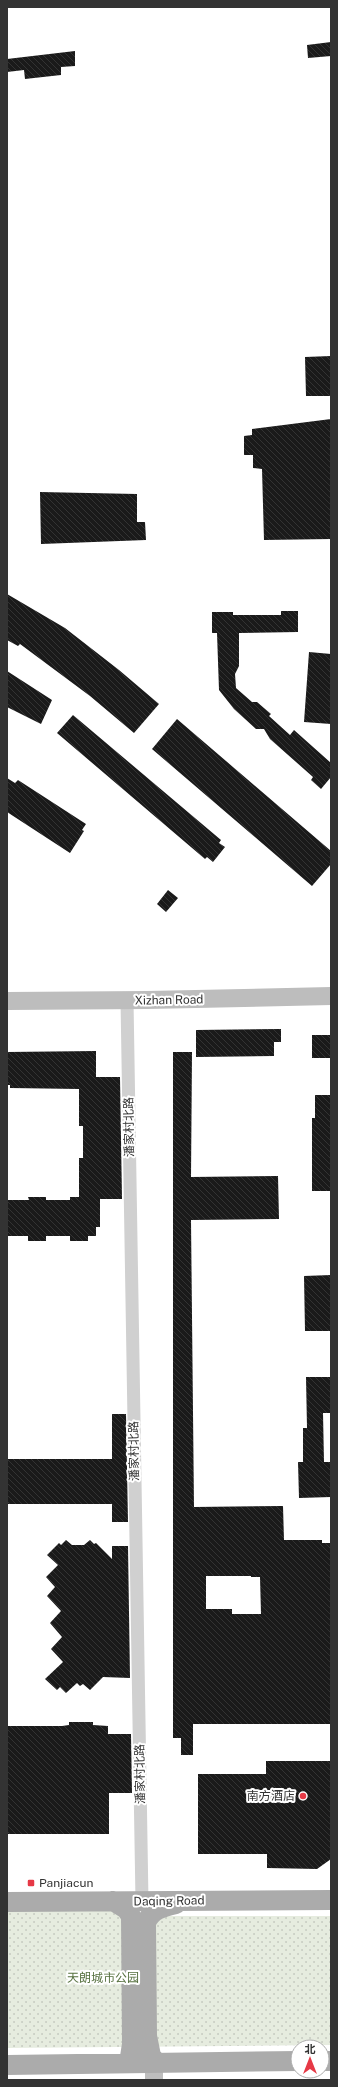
<svg xmlns="http://www.w3.org/2000/svg" width="338" height="2087" font-family="'Public Sans','Noto Sans SC',sans-serif">
<style>
.park{fill:url(#park-dots)}
.building{fill:url(#building-back-hatch);fill-rule:evenodd}
.lines{fill:none;stroke-linecap:round;stroke-linejoin:round}
.street{stroke:#d0d0d0;stroke-width:13}
.secondary{stroke:#bdbdbd;stroke-width:18}
.primary{stroke:#ababab;stroke-width:20}
.poi-dot{fill:#e63946;stroke:#fff;stroke-width:1.5}
.labels{text-anchor:middle;stroke-width:4;stroke-linejoin:round;paint-order:stroke}
.street-label{font-size:12px;fill:#333;stroke:#fff}
.poi-label{font-size:12px;fill:#333;stroke:#fff;text-anchor:end}
.park-label{font-size:12px;fill:#56703f;stroke:#fff}
</style>
<defs>
<pattern id="park-dots" width="8" height="8" patternUnits="userSpaceOnUse"><rect width="8" height="8" fill="#e6ecdf"/><path d="M2 2h.1M6 6h.1" fill="none" stroke="#c6cbc0" stroke-width="1.8" stroke-linecap="round"/></pattern>
<pattern id="building-back-hatch" width="6" height="6" patternUnits="userSpaceOnUse"><rect width="6" height="6" fill="#1a1a1a"/><path d="M-1 5l2 2M0 0l6 6M5-1l2 2" fill="none" stroke="#333"/></pattern>
</defs>
<rect width="100%" height="100%" fill="#fff"/>
<path class="park" d="M118,1910L149,1916H331V2045L7,2048V1911Z"/>
<path class="building" d="M331,42V56L308,58L307,45Z
M75,51V66L61,67V75L25,79L24,70L7,72V59Z
M331,356V396H306L305,357Z
M331,419V539L264,540L262,469L253,468V455H244V436L252,435V429Z
M40,492L137,494V522H145L146,540L41,544Z
M7,594L65,628L119,670L159,704L134,733L90,696L20,644L18,646L7,640Z
M281,611H298V632L239,633V666L235,674L236,688L252,702H257L271,714L269,716L290,735L294,730L331,763V777L321,789L311,780L313,777L270,739L264,729H256L234,709L219,690L217,633H212V612H233V615H281Z
M309,652L331,654V724L304,722Z
M7,671L52,700L41,724L7,707Z
M73,715L221,840L219,843L225,847L213,862L207,857L205,859L57,733Z
M177,719L331,851V864L312,886L152,749Z
M7,778L15,783L18,780L86,824L82,830L84,831L70,853L7,812Z
M168,890L178,898L166,912L157,904Z
M281,1029V1042H274V1056L196,1057V1030Z
M312,1035H331V1058H312Z
M96,1051V1077H120L122,1199H100V1227H96V1236H88V1241H70V1236H46V1241H28V1236H7V1200H29L28,1197H46V1200H70V1197H79V1158H83V1126H79V1089L10,1088V1085H7V1052Z
M173,1052H192L191,1177L278,1176L279,1219L191,1220L194,1507L283,1506L284,1540H322V1543H331V1724H193V1755H181V1738H173ZM206,1576H251V1577H260L261,1614H232V1609H206Z
M315,1095H331V1191H312V1118H315Z
M331,1275V1331H305L304,1276Z
M306,1377H331V1413H323L324,1462H331V1497L299,1498L298,1462H303V1428H307Z
M112,1414H126L128,1522H112V1504H7V1459H112Z
M66,1540L72,1545H84L90,1540L94,1544L96,1543L112,1559V1546H128L130,1678L103,1677L90,1690L83,1684L80,1686L77,1683L66,1693L60,1687L57,1690L45,1679L63,1662L51,1649L62,1637L50,1623L61,1611L47,1596L55,1587L46,1577L58,1565L47,1555L59,1543L61,1545Z
M69,1722H93V1725L108,1726V1734H131L132,1793H109V1834H7V1726H62L69,1725Z
M266,1761H331V1859L317,1869L267,1868V1854H198V1774H266Z"/>
<g class="lines">
<path class="street" d="M127,1000L142,1901"/>
<path class="secondary" d="M7,1001L147,1000L331,996
M154,2063V2080"/>
<path class="primary" d="M113,1901L126,1909L131,1916L132,2044L130,2057L126,2063
M7,1902L331,1900
M322,2061H331
M157,2063L151,2056L147,2036L146,1923C151,1910 163,1907 176,1904
M7,2065L298,2061"/>
</g>
<g class="poi-dot">
<circle cx="303" cy="1796" r="4"/>
<rect x="27" y="1879" width="8" height="8" rx="2"/>
</g>
<g class="labels">
<g class="street-label">
<text transform="translate(169 1000) rotate(-1)" y="4">Xizhan Road</text>
<text transform="translate(129 1127) rotate(-91)" y="4">潘家村北路</text>
<text transform="translate(134 1451) rotate(-91)" y="4">潘家村北路</text>
<text transform="translate(140 1774) rotate(-91)" y="4">潘家村北路</text>
<text transform="translate(169 1901) rotate(-1)" y="4">Daqing Road</text>
</g>
<g class="poi-label">
<text x="295" y="1800">南方酒店</text>
<text x="39" y="1887" text-anchor="start">Panjiacun</text>
</g>
<g class="park-label">
<text x="103" y="1982">天朗城市公园</text>
</g>
</g>
<rect width="338" height="2087" fill="none" stroke="#333333" stroke-width="16"/>
<g transform="translate(310 2059)"><circle r="19" fill="#ffffff" stroke="#adadad"/>
<path d="M0-3L7 15L0 10L-7 15Z" fill="#e63946"/>
<text y="-6" font-size="11" font-weight="bold" text-anchor="middle" fill="#333333">北</text>
</g>
</svg>
